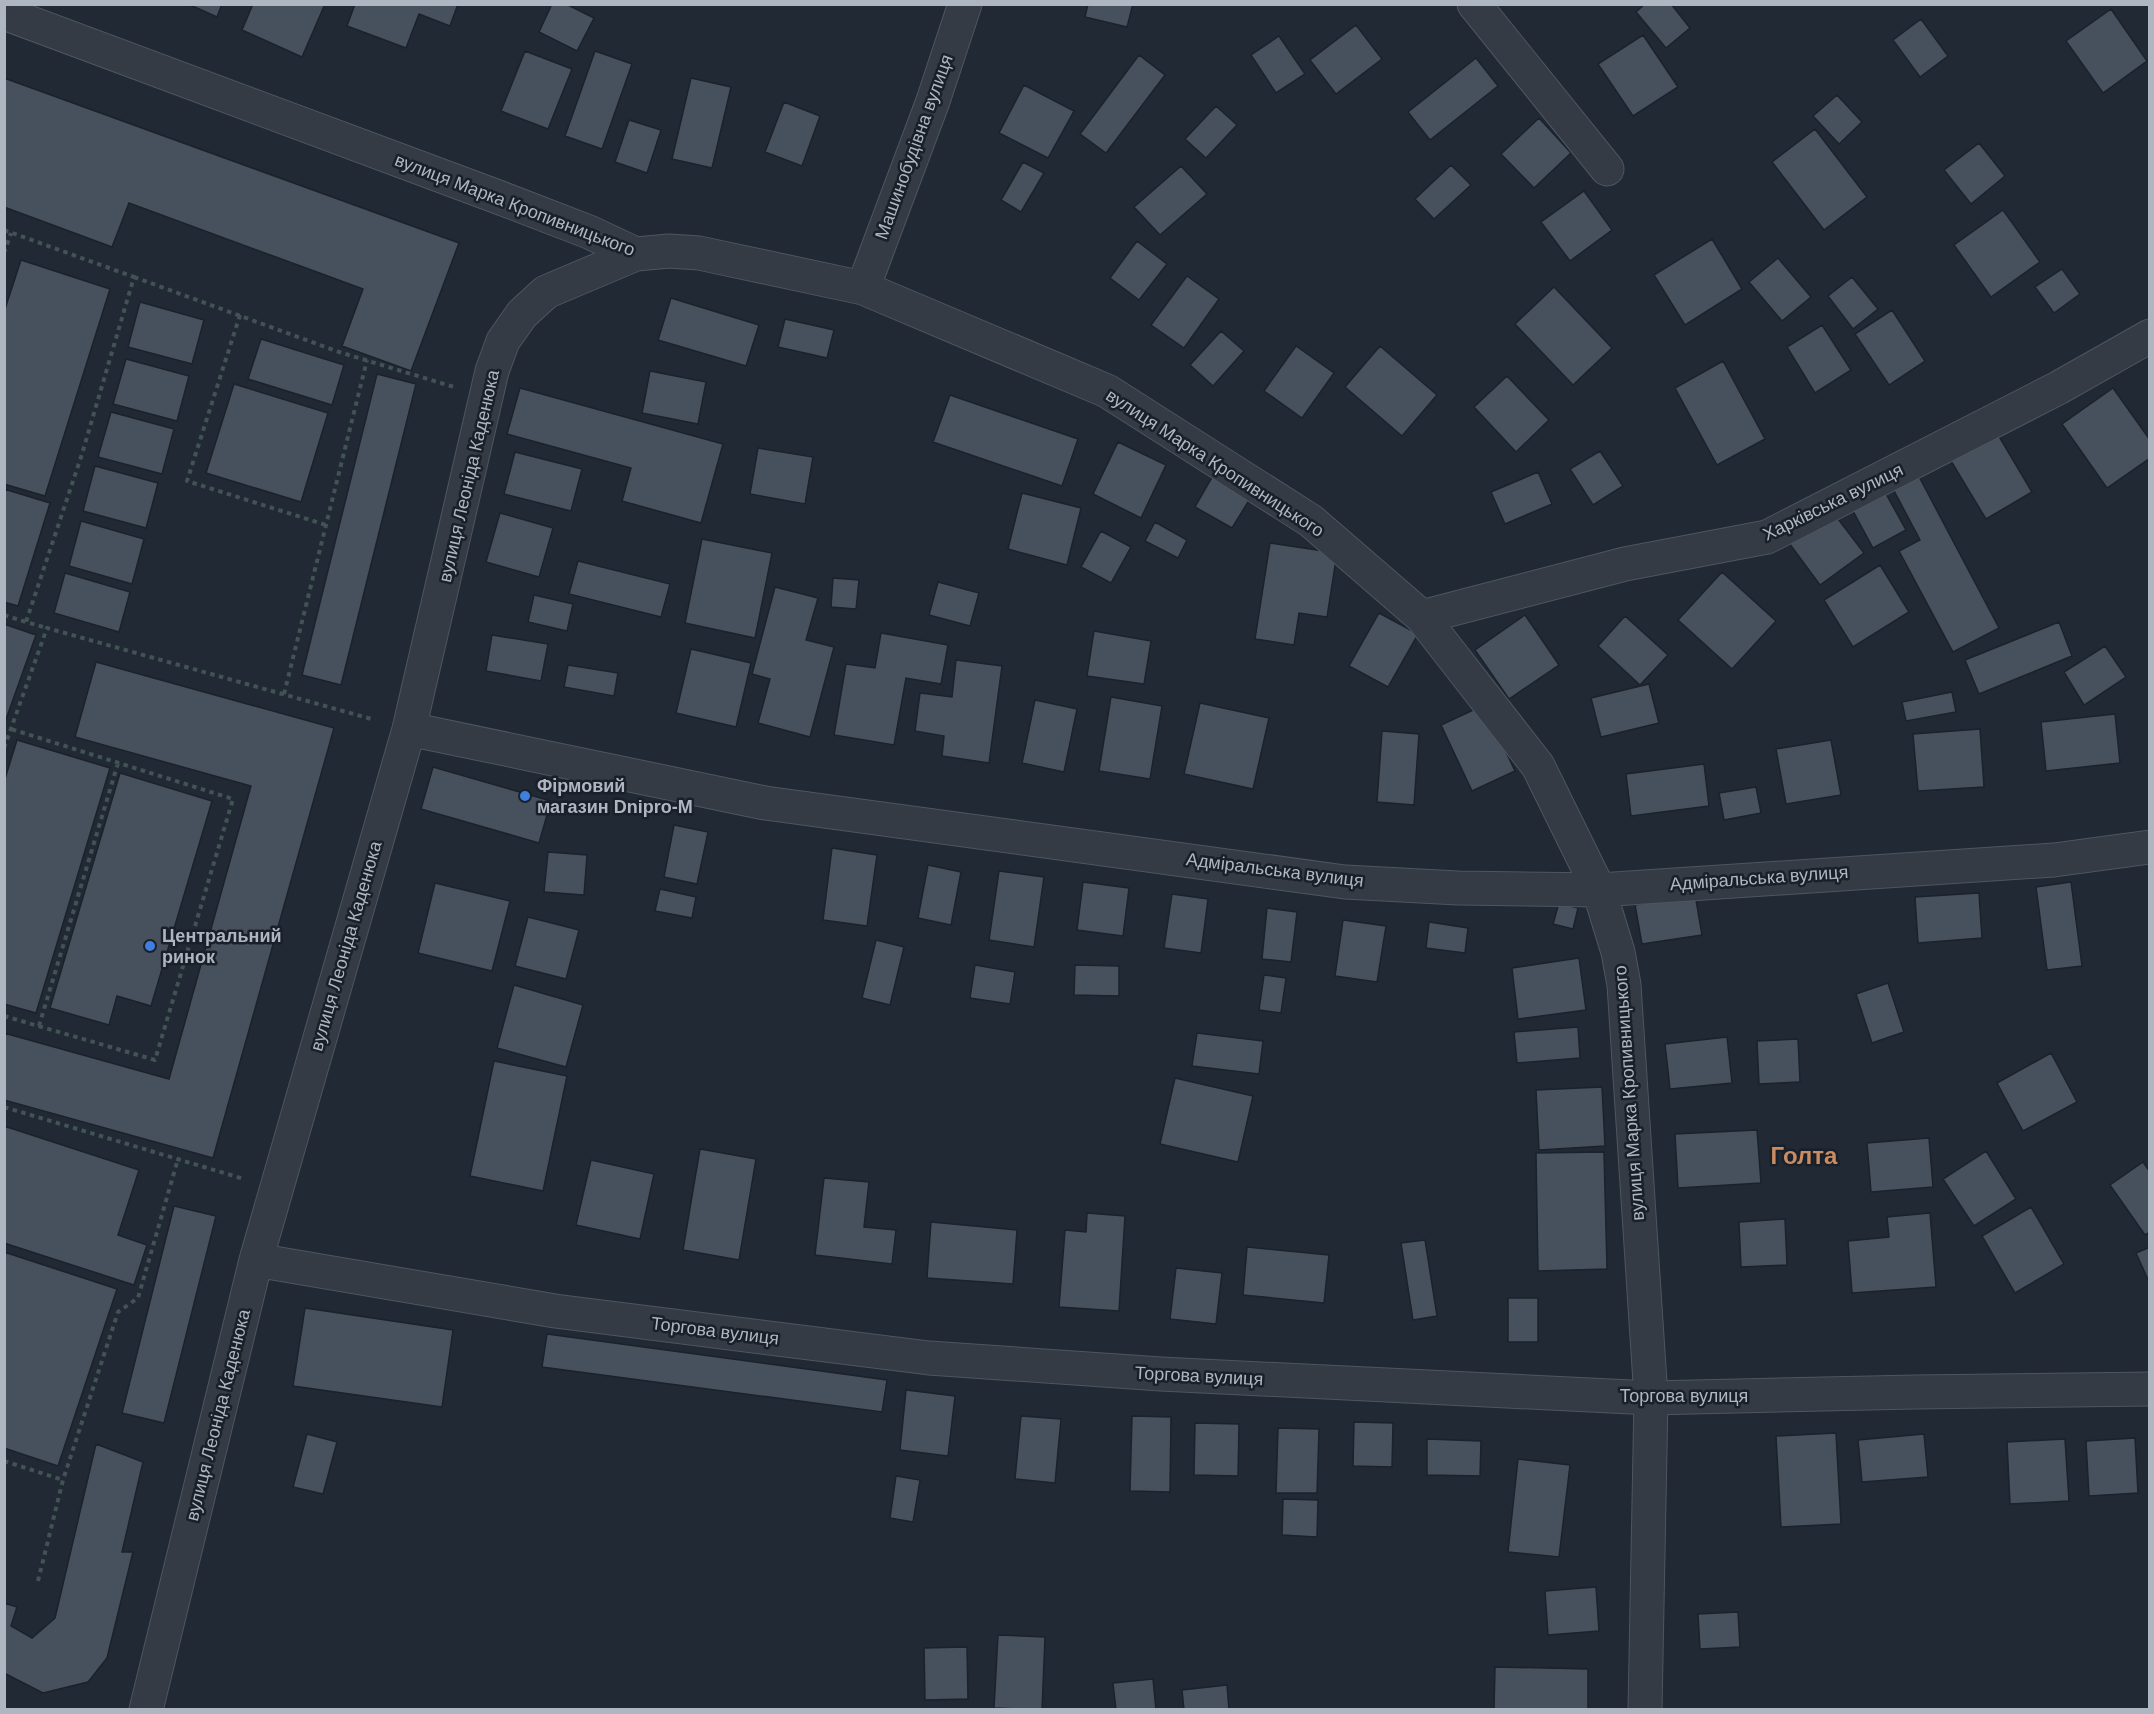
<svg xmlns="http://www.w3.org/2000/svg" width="2154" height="1714" font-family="Helvetica,sans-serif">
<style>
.building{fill:#47515d;stroke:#1b222b;stroke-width:1.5}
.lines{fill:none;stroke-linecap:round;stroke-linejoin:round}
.minor-casing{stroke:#4e5660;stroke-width:35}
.path{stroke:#425354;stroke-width:4;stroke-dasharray:4.5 4.5;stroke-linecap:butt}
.minor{stroke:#343b45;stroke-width:33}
.shop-dot{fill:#3f7fe0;stroke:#1a2029;stroke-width:2}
.labels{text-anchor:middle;stroke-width:5;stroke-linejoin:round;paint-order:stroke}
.street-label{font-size:18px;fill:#aeb6c2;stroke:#1a2029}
.poi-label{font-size:18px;font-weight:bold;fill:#aeb6c2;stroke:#1a2029;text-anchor:start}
.district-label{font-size:24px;font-weight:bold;fill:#c98b62;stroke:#1a2029}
</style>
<rect width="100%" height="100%" fill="#212934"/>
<path class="building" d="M188,4H222L217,17Z
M253,4H325L302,57L242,30Z
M355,4H458L450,26L419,14L406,48L347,26Z
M552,4H566L594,18L577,51L539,32Z
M1088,4H1133L1127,27L1085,17Z
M1645,4H1671L1690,28L1666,48L1636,12Z
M2111,9L2147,61L2103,93L2066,41Z
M1921,19L1948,56L1920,77L1893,40Z
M1356,25L1382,59L1336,94L1310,60Z
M1643,35L1678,87L1633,116L1598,64Z
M1279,36L1305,74L1276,93L1251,55Z
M525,51L572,69L548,129L501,111Z
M595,51L632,64L602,149L565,136Z
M1139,55L1165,75L1106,153L1080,134Z
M1476,58L1498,86L1430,140L1408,112Z
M4,78L459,243L411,371L342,346L363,289L129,203L112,247L4,207Z
M691,78L731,87L712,168L672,159Z
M1024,85L1074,111L1048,158L999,133Z
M1837,95L1862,122L1839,144L1813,116Z
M784,102L820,116L802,166L765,152Z
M1216,106L1237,125L1206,158L1185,139Z
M1539,118L1571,153L1534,188L1501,154Z
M629,120L661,130L647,173L615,162Z
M1815,129L1867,197L1824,230L1772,162Z
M1979,143L2005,176L1971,204L1944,170Z
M1023,162L1044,173L1021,212L1001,200Z
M1451,165L1471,185L1434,219L1415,199Z
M1181,166L1207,194L1160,235L1134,207Z
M1584,191L1612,230L1570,261L1541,222Z
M2003,210L2040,262L1991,297L1954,245Z
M1712,239L1742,289L1685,325L1654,275Z
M1137,241L1167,264L1139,300L1110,278Z
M1778,258L1811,297L1782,321L1749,282Z
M21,260L110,289L45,496L4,484V312Z
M2062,269L2080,294L2054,313L2035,287Z
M1187,276L1219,299L1184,348L1151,325Z
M1852,277L1878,309L1853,329L1828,296Z
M1554,287L1612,348L1573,385L1515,324Z
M671,298L759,325L746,366L658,340Z
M140,302L204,320L192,364L128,347Z
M1892,310L1925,361L1889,385L1855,334Z
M785,319L834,330L827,358L778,347Z
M1822,325L1851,370L1815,393L1787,347Z
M1221,331L1244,351L1213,386L1190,365Z
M261,339L344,365L332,405L248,379Z
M1296,346L1334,373L1302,418L1264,391Z
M1380,346L1437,395L1402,436L1345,387Z
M126,359L189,376L177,421L113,404Z
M1723,361L1765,439L1717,465L1675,388Z
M650,371L706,382L698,424L642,413Z
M377,374L416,384L341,685L302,675Z
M1507,376L1549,420L1516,452L1474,407Z
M234,384L328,413L301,502L206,473Z
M520,388L723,444L701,523L622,501L631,468L507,434Z
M2113,388L2150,440V458L2107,488L2062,424Z
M950,395L1078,439L1062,486L933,442Z
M111,412L174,429L162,474L98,457Z
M1997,433L2032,492L1986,519L1951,461Z
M1118,442L1166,465L1141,518L1093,494Z
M758,448L813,457L805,504L750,494Z
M1600,451L1623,486L1593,505L1570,469Z
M515,452L582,469L571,511L504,494Z
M95,466L158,483L146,528L83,511Z
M1218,467L1256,489L1232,528L1195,507Z
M1916,471L1999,628L1953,652L1899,551L1920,540L1891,485Z
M1538,472L1552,504L1505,524L1491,492Z
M1880,483L1906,530L1873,548L1847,500Z
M4,489L50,503L18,606L4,602Z
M1022,493L1081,508L1067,565L1008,549Z
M1832,511L1864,553L1820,585L1789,543Z
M500,513L553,528L539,577L486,562Z
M81,521L144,539L132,584L69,566Z
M1155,522L1187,540L1178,558L1145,541Z
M1101,531L1131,547L1111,583L1081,567Z
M702,539L772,553L755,638L685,623Z
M1270,543L1337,553L1327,617L1299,613L1294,645L1255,639Z
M578,561L670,584L661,617L569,594Z
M1880,565L1909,612L1853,647L1824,600Z
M1722,572L1776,621L1732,669L1678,620Z
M65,573L130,592L119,632L54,613Z
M833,578L859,580L856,609L831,607Z
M938,582L979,593L970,626L929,615Z
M775,587L818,598L806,640L834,647L810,737L758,723L770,679L752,674Z
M534,595L573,604L567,631L528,622Z
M1379,613L1418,634L1388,687L1349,666Z
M1525,615L1559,665L1509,699L1475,650Z
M1625,616L1668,655L1640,685L1598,646Z
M2059,622L2072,656L1979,694L1965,660Z
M4,624L36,635L4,725Z
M1094,631L1151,641L1144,684L1087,676Z
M881,633L948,645L941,684L906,678L894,745L834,735L846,664L875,668Z
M492,635L548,644L541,681L486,671Z
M2105,646L2126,677L2084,705L2064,672Z
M691,649L751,663L736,727L676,713Z
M956,660L1002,666L989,763L942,756L944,736L915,731L920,693L952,697Z
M96,662L334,728L213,1158L4,1100V1033L169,1079L251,786L75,737Z
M568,665L618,673L614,696L564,687Z
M1649,684L1659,723L1601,737L1591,698Z
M1952,692L1956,712L1906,721L1902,702Z
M1111,697L1162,706L1150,779L1099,771Z
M1035,700L1077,709L1064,772L1022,763Z
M1200,703L1269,718L1253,789L1184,774Z
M1484,705L1515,771L1472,791L1441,725Z
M2115,714L2120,763L2046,771L2041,722Z
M1980,729L1984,787L1918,791L1913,734Z
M1382,731L1419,734L1414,805L1377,802Z
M17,740L110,768L36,1013L4,1004V782Z
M1831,740L1841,795L1786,804L1776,749Z
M1704,764L1709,806L1631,816L1626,774Z
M433,767L551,801L539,843L421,809Z
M120,773L212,801L151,1006L117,996L109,1025L50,1008Z
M1756,787L1761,813L1724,820L1719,793Z
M674,825L708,832L697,884L664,877Z
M832,848L877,855L867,926L823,920Z
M548,852L587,855L584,895L544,892Z
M928,865L961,872L951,925L918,918Z
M999,871L1044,877L1034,947L989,940Z
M1083,882L1129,888L1123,936L1077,930Z
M2071,882L2082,966L2047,970L2036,887Z
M435,883L510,901L492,971L418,953Z
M660,889L696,897L692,918L655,911Z
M1979,893L1982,938L1918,943L1915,897Z
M1172,894L1208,899L1201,953L1164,948Z
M1695,894L1702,935L1642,944L1635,905Z
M1559,903L1578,908L1573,929L1553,924Z
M1267,908L1297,912L1291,962L1262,959Z
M528,917L579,930L566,979L515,966Z
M1343,920L1386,926L1377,982L1335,976Z
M1429,922L1468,928L1465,953L1426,948Z
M876,940L904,947L890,1005L862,998Z
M1579,958L1586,1010L1518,1019L1512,968Z
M975,965L1015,972L1010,1004L970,998Z
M1075,965L1119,966V996L1074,995Z
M1264,975L1286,978L1281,1013L1259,1010Z
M1888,983L1904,1032L1872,1043L1856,994Z
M514,985L583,1005L566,1067L497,1048Z
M1578,1027L1580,1058L1517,1063L1514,1032Z
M1197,1033L1263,1041L1259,1074L1192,1066Z
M1727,1037L1732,1083L1670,1089L1665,1044Z
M1798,1039L1800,1082L1759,1084L1757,1041Z
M2051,1053L2077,1102L2023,1131L1997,1083Z
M494,1061L567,1076L543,1191L470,1176Z
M1175,1078L1253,1096L1238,1162L1160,1144Z
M1602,1087L1605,1146L1539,1150L1536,1090Z
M4,1126L139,1170L118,1235L147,1245L134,1285L4,1243Z
M1757,1130L1761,1183L1678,1188L1675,1134Z
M1929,1138L1933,1187L1871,1192L1867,1143Z
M700,1149L756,1159L739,1260L683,1250Z
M1986,1151L2016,1199L1974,1226L1943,1179Z
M1604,1152L1607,1269L1538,1271L1536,1153Z
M591,1160L654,1174L640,1239L576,1225Z
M2143,1162L2150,1172V1232L2145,1235L2110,1185Z
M824,1178L869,1182L864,1227L896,1230L892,1264L815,1255Z
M174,1206L216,1216L164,1423L122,1413Z
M2031,1207L2064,1264L2015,1293L1982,1236Z
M1087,1213L1125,1216L1119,1311L1059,1307L1065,1230L1086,1232Z
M1930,1213L1936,1287L1852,1293L1848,1241L1889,1237L1887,1217Z
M1785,1219L1787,1265L1741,1267L1739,1222Z
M931,1222L1017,1230L1013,1284L927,1278Z
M1425,1240L1437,1316L1413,1320L1401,1243Z
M1247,1247L1329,1255L1324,1303L1243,1295Z
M2150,1247V1284L2136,1253Z
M4,1252L117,1289L58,1466L4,1448Z
M1176,1268L1222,1273L1216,1324L1170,1319Z
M1508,1298H1538V1342H1508Z
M305,1308L453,1330L442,1407L293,1386Z
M547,1334L887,1380L882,1412L542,1367Z
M906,1390L955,1396L948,1456L900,1450Z
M1021,1416L1061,1419L1055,1483L1015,1479Z
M1132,1416L1171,1417L1170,1492L1130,1491Z
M1354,1422L1393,1423L1392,1467L1353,1466Z
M1195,1423L1239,1424L1238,1476L1194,1475Z
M1278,1428L1319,1429L1317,1493H1276Z
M1836,1433L1841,1524L1781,1527L1776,1436Z
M307,1434L337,1442L323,1494L293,1487Z
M1924,1434L1928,1477L1862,1482L1858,1440Z
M2135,1438L2138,1493L2089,1496L2086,1441Z
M1427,1439L1481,1441L1480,1476L1427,1475Z
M2065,1439L2069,1501L2010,1504L2007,1442Z
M96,1444L143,1462L122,1552H133L107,1658L88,1682L43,1693L4,1673V1603L17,1607L11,1626L32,1638L55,1618Z
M1518,1459L1570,1465L1559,1557L1508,1552Z
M896,1476L920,1480L913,1522L890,1518Z
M1283,1499L1318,1500L1317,1537L1282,1535Z
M1596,1587L1599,1631L1548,1635L1545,1591Z
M1738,1612L1740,1647L1700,1649L1698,1614Z
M998,1635L1045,1637L1042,1710L994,1708Z
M967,1647L968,1699L925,1700L924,1648Z
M1495,1667L1588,1669V1710H1494Z
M1153,1679L1156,1710H1116L1113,1683Z
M1227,1685L1229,1710H1184L1182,1690Z"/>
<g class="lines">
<g class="minor-casing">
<path id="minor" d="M1474,4L1607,169
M4,13L498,197L589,232L636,254L669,251L699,253L863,288L1107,391L1311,521L1422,617L1538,766L1599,890L1618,952L1624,985L1651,1398L1645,1710
M863,288L933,101L965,4
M1422,617L1625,564L1767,537L2058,388L2150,336
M409,729L765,803L1345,882L1458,888L1599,890L2054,860L2150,847
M256,1260L555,1311L929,1358L1161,1374L1651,1398L1915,1392L2150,1389
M146,1710L256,1260L409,729L492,371L503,341L522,314L546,292L636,254"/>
</g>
<path class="path" d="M4,230L134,277L82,454L26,622L47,628
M4,253L11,233
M134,277L339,352L454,387
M240,315L187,481L326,525
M4,615L26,622
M284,694L367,360
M4,748L47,628L375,720
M4,1016L155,1060L233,799L11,729
M39,1026L118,763
M4,1107L244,1179
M4,1461L63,1480
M38,1581L63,1480L118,1312L138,1298L178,1159"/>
<use href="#minor" class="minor"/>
</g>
<g class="shop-dot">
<circle cx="525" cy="796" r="6"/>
<circle cx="150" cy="946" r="6"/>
</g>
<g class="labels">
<g class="street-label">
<text transform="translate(914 147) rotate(-70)" y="6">Машинобудівна вулиця</text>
<text transform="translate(515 205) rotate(21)" y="6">вулиця Марка Кропивницького</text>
<text transform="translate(1215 463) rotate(33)" y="6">вулиця Марка Кропивницького</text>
<text transform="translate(469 476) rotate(-77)" y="6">вулиця Леоніда Каденюка</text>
<text transform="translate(1833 502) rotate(-26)" y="6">Харківська вулиця</text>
<text transform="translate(1275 870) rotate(7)" y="6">Адміральська вулиця</text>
<text transform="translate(1759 878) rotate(-4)" y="6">Адміральська вулиця</text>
<text transform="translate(346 946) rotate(-74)" y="6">вулиця Леоніда Каденюка</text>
<text transform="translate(1629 1093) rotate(-94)" y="6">вулиця Марка Кропивницького</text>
<text transform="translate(715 1331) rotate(7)" y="6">Торгова вулиця</text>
<text transform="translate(1199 1376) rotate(3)" y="6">Торгова вулиця</text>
<text x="1684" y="1402">Торгова вулиця</text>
<text transform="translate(218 1415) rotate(-76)" y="6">вулиця Леоніда Каденюка</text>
</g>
<g class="poi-label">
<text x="537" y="792">Фірмовий<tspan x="537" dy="21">магазин Dnipro-M</tspan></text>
<text x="162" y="942">Центральний<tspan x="162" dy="21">ринок</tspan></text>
</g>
<g class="district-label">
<text x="1804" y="1164">Голта</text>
</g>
</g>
<rect width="2154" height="1714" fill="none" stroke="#aeb6c2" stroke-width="12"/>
</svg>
